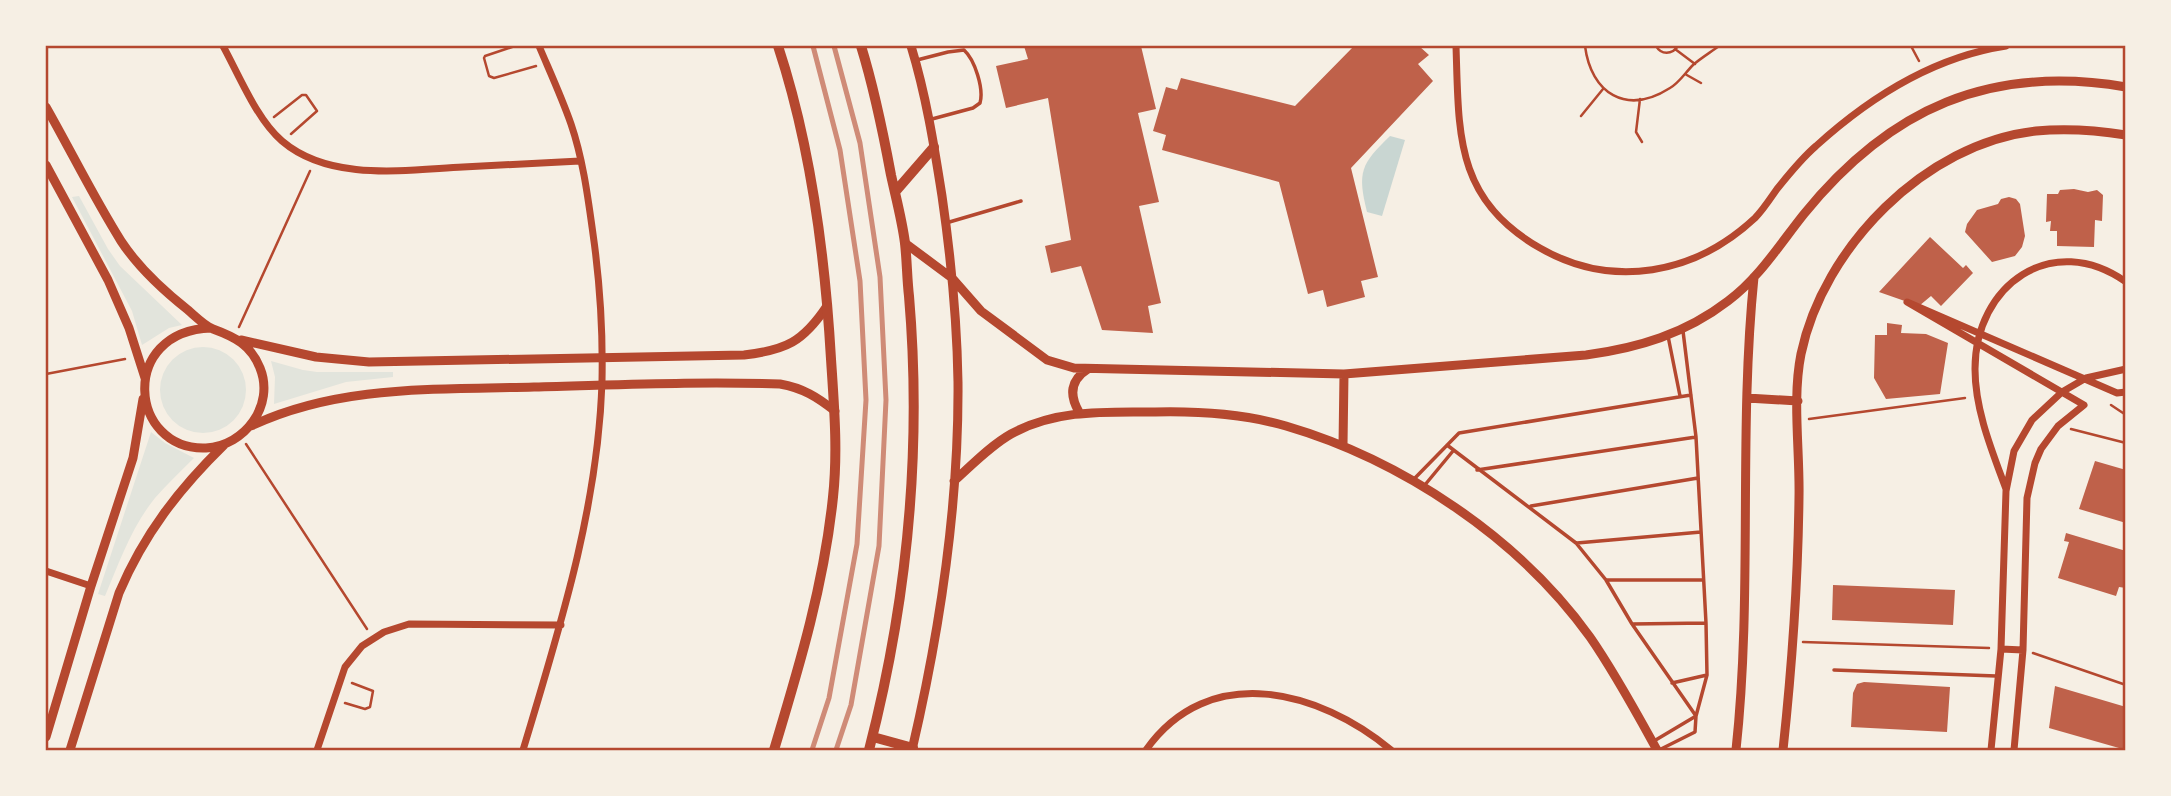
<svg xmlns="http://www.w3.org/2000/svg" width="2171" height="796" font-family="Rubik,sans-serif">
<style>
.green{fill:#e2e4dc}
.water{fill:#c9d6d2}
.building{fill:#bf614a}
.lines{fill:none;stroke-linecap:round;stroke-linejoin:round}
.path{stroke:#b5482f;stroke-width:2.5}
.service{stroke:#b5482f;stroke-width:3.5}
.minor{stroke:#b5482f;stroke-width:7}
.tertiary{stroke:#b5482f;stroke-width:9}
.primary{stroke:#b5482f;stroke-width:10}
.rail{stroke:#cf8b77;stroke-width:5}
.neatline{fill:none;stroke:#b5482f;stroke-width:2.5}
</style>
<rect width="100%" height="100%" fill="#f6efe4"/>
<path class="green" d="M79,196L108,249L120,266L182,325L169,328L142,345L132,311L72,197Z
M160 390a43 43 0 1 1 86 0a43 43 0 1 1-86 0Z
M271,361L303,370L317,372H393V377L346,382L274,404L275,377Z
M151,432L165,443L194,458C181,471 167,484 155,498C132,526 119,563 105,596L98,594Z"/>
<path class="water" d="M1390,136L1405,140L1382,216L1367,212C1357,172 1361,164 1390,136Z"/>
<path class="building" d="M1024,46H1141L1156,109L1138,113L1159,202L1139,206L1161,303L1148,306L1153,333L1102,330L1081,266L1051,273L1045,246L1071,240L1048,98L1006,108L996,66L1028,59Z
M1354,46H1419L1429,55L1418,64L1433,81L1351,168L1378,277L1361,281L1365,297L1327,307L1323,290L1308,294L1279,182L1162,150L1166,135L1153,131L1166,87L1177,90L1181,78L1295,106Z
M2074,189L2088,192L2097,190L2103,195L2102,221L2095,220L2094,247L2057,246V231H2050L2051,221L2046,222L2047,194H2058L2060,190Z
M2009,197L2016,199L2020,204L2025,236L2022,247L2015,256L1992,262L1965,232L1967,224L1977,210L1998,204L2001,199Z
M1930,237L1963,268L1966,265L1973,273L1941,306L1931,296L1919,306L1879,292Z
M1887,323L1902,325L1901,333L1926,334L1948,343L1940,394L1886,399L1874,378L1875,335H1887Z
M2095,461L2126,470V523L2079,509Z
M2066,533L2126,551V588L2119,587L2116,596L2058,578L2069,542L2064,541Z
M1833,585L1955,590L1953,625L1832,620Z
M1864,682L1950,687L1947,732L1851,727L1853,693L1857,684Z
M2055,686L2126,707V750L2049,728Z"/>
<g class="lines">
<path class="path" d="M515,46L485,56L484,58L489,76L494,78L536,66
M1585,46C1591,93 1626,116 1670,88C1679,83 1685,73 1693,65C1701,58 1711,52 1719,46
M1656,46C1661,55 1672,55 1678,46
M1911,46L1919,61
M1675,49L1695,64
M1685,74L1701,83
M1640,99L1636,132L1642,142
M1581,116L1603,89
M274,117L302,95H306L317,111L291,134
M239,327L310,171
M46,374L125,359
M2111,405L2126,415
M1809,419L1965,398
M2071,429L2126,443
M246,444L367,629
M1803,642L1989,648
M2033,653L2126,685
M345,703L365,709L370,707L373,691L352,683"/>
<path class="service" d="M917,60L948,52L964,50C975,60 984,89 980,103L973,108L932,119
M946,223L1021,201
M1668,336L1680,396
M1447,445L1576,543L1606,580L1632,624L1696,716L1695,732L1659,750
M1477,470L1696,437
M1414,479L1459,433L1691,395
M1424,486L1453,451
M1531,506L1698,478
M1577,543L1701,532
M1607,580H1703
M1632,624L1706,623
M1834,670L1996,676
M1672,683L1707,675
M1654,741L1696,716L1707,675L1706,623L1696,437L1683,331"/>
<path class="minor" d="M223,46C239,75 257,120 282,141C330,182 405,170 463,167C502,165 541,163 580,161
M1456,46C1459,132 1454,199 1540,248C1613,290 1695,274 1755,218C1763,210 1770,199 1777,189C1789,174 1802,158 1816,146C1870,97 1934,57 2006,46
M2006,489C1992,451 1975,410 1975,369C1975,285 2052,230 2126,282
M46,571L91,586
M2001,649L2023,650
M317,750L345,667L362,646L384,632L409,624L561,625
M523,750C559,630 598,509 602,382C603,333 600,283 593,234C588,198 583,159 571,124C562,98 550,72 539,46
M1146,750C1209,661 1319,690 1391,750
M1991,750L2001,649L2006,491L2014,451L2032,420L2062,392L2086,378L2126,369
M2014,750L2023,650L2027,498L2035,463L2041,449L2058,426L2084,405L1907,302L2117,393L2126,392"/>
<path class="tertiary" d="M911,46C926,95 934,145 942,196C951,258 957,320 958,382C959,506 940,630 912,750
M46,107C71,151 94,198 121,241C138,267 164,291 188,310C195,316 205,326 213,329C235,337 251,345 260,368C275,405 245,446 206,448C129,451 118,331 211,328
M46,165L108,280L129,328L145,378
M905,243L952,278L981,311L1047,360L1074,368L1344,374L1586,355C1638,348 1685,334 1728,301C1759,278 1780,244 1804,214C1890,108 1990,64 2126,87
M241,340L316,357L369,362L744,355C786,350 803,342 827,306
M1747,398L1798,401
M1079,412C1069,395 1070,380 1088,369
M251,426C340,384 438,390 534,387C616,385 698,381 780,384C803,388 817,397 835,411
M1343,445L1344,374
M954,481C972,465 990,446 1011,434C1056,409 1106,412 1155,412C1199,411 1245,414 1286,426C1402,460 1519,538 1590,637C1615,673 1636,712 1657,750
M46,737L91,586L133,458L143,399
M70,750L119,593C144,534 179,489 224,445
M1736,750C1753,593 1738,435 1754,277
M1783,750C1792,666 1798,582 1799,497C1800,451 1792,399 1801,354C1823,248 1925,143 2036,131C2067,128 2095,130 2126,135"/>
<path class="primary" d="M861,46C874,88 883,132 891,175C896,198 902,220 905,243C907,261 907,279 909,296C922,448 907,603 869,750
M895,192L934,147
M873,737L913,748
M774,750C799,667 824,585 833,497C838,451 834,405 831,359C825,254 811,146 778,46"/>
<path class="rail" d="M834,46L860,143L880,277L886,400L879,546L851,705L836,750
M812,750L829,698L857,544L866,400L860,281L840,150L813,46"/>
</g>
<rect width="2171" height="796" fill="none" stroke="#f6efe4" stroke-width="94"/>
<rect x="47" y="47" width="2077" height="702" class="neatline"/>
</svg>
